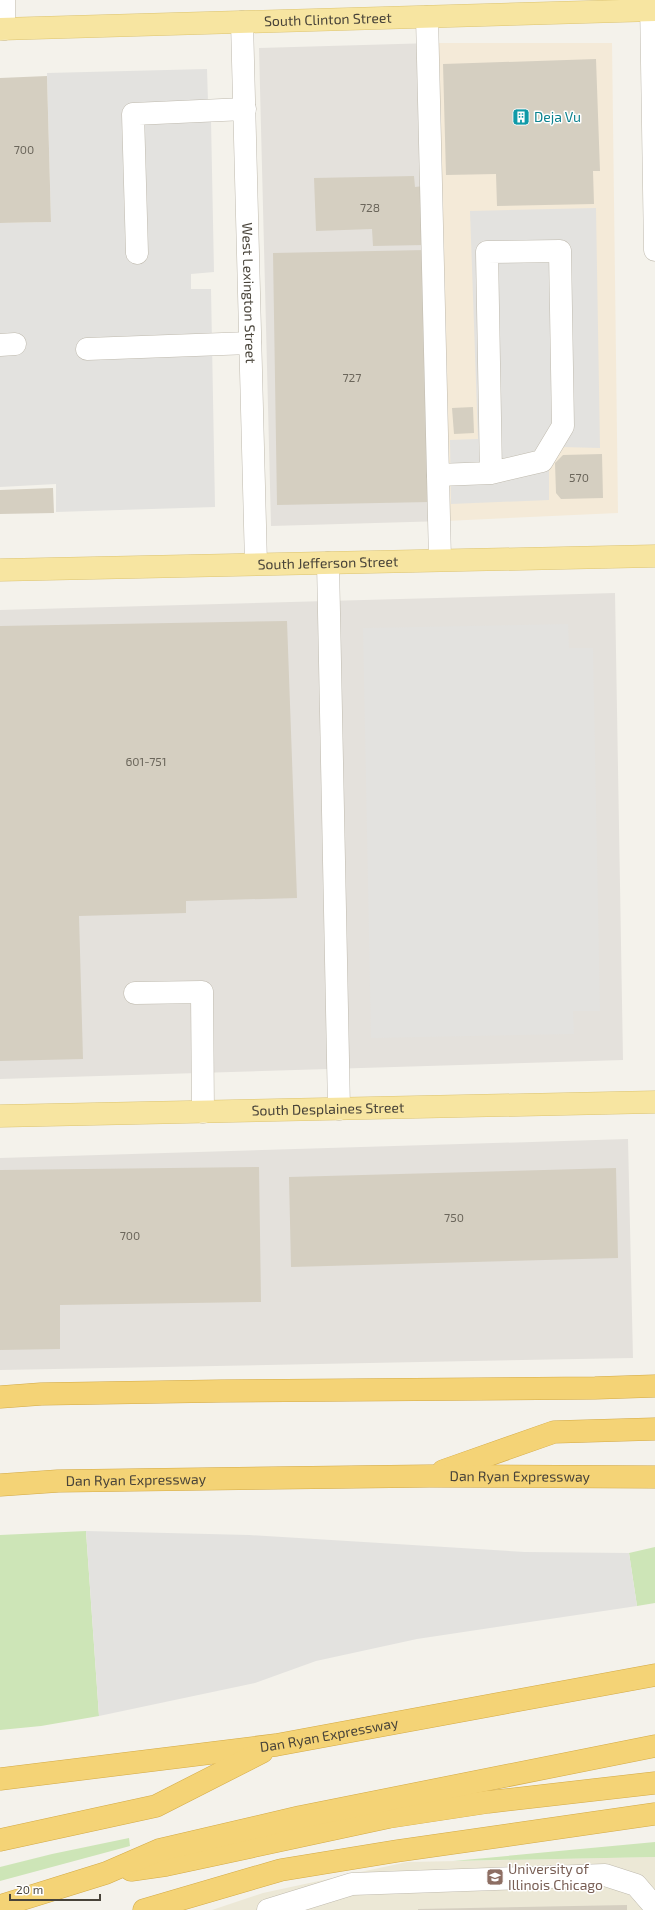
<svg xmlns="http://www.w3.org/2000/svg" width="655" height="1910" font-family="'Exo 2',sans-serif">
<style>
.commercial{fill:#f4ead8}
.industrial{fill:#e4e1dc}
.education{fill:#ece8d6}
.green{fill:#cde5b7}
.parking{fill:#e3e2df}
.building{fill:#d5cfc1}
.lines{fill:none;stroke-linecap:round;stroke-linejoin:round}
.minor-casing{stroke:#bfbaae;stroke-width:23}
.major-casing{stroke:#dcc471;stroke-width:23}
.highway-casing{stroke:#d3aa46;stroke-width:23}
.minor{stroke:#fff;stroke-width:22}
.major{stroke:#f7e5a1;stroke-width:22}
.highway{stroke:#f4d376;stroke-width:22}
.labels{text-anchor:middle;stroke-width:3;stroke-linejoin:round;paint-order:stroke}
.number-label{font-size:12px;fill:#6b665b}
.street-label{font-size:14px;fill:#484339;stroke:#fff}
.culture-label{font-size:14px;fill:#0d838f;stroke:#fff;text-anchor:start}
.education-label{font-size:14px;fill:#785e54;stroke:#fff;text-anchor:start}
</style>
<rect width="100%" height="100%" fill="#f4f2eb"/>
<path class="commercial" d="M433,43H612L618,513L445,521Z"/>
<path class="industrial" d="M433,43L445,521L271,526L259,48Z
M615,593L623,1060L0,1079V610Z
M628,1139L633,1358L0,1370V1158Z"/>
<path class="education" d="M655,1857V1906L645,1910H212L263,1893L407,1862Z"/>
<path class="green" d="M86,1531L99,1716L41,1726L0,1730V1535Z
M655,1547V1603L637,1606L629,1553Z
M129,1838L130,1846L0,1881V1867L52,1854Z
M655,1842V1857L453,1861Z"/>
<path class="parking" d="M207,69L208,102L211,120L214,272L191,274V289H211L215,507L56,512V484L0,487V223L51,222L47,73Z
M596,208L600,448L562,447L549,464V500L451,504L450,440L478,439L470,211Z
M568,624L569,648H593L600,1011H573L574,1034L371,1038L363,628Z
M86,1531L249,1535L525,1552L629,1553L637,1606L417,1639L316,1661L255,1683L99,1716Z"/>
<path class="building" d="M596,59L600,171H593L594,204L497,206L496,174L446,175L443,64Z
M47,76L51,222L0,223V78Z
M414,176L415,187L424,186L425,245L373,246L372,229L316,231L314,178Z
M426,250L430,502L277,505L273,253Z
M473,407L474,433L454,434L452,408Z
M602,454L603,498L561,499L556,493L555,463L563,455Z
M53,488L54,513L0,514V490Z
M287,621L297,898L186,901V913L79,916L83,1059L0,1061V626Z
M259,1167L261,1302L60,1305V1349L0,1350V1170Z
M616,1168L618,1258L291,1267L289,1177Z
M627,1905V1910H418V1909Z"/>
<g class="lines">
<g class="minor-casing">
<g id="minor">
<path d="M4,0V29"/>
<path d="M651,0L655,250"/>
<path d="M427,17L440,560"/>
<path id="s1" d="M242,22L256,564"/>
<path d="M137,253L133,114L245,109"/>
<path d="M0,345L15,344"/>
<path d="M87,349L250,343"/>
<path d="M438,475L491,473L542,461L563,426L560,251L487,252L491,473"/>
<path d="M328,563L339,1109"/>
<path d="M135,993L202,992L203,1112"/>
<path d="M268,1910L352,1884L605,1875L636,1885L655,1907"/>
</g>
</g>
<g class="major-casing">
<g id="major">
<path id="s2" d="M0,29L655,10"/>
<path id="s3" d="M0,570L655,556"/>
<path id="s4" d="M0,1116L655,1102"/>
</g>
</g>
<g class="highway-casing">
<g id="highway">
<path d="M0,1397L41,1394L221,1391L595,1388L655,1386"/>
<path d="M443,1471L554,1432L655,1429"/>
<path id="s5" d="M0,1485L58,1481L429,1476L655,1477"/>
<path id="s6" d="M0,1779L276,1745L655,1675"/>
<path d="M0,1840L156,1806L262,1752"/>
<path d="M131,1870L166,1865L389,1817L488,1802L655,1783"/>
<path d="M0,1906L106,1873L159,1850L300,1817L655,1746"/>
<path d="M144,1910L281,1870L397,1851L655,1814"/>
</g>
</g>
<use href="#minor" class="minor"/>
<use href="#major" class="major"/>
<use href="#highway" class="highway"/>
</g>
<defs>
<g id="building-square" transform="scale(0.9)"><rect x="-9" y="-9" width="18" height="18" rx="4" fill="#0f9aa8" stroke="#fff"/><path d="M-4-6H4V6H1V3H-1V6H-4ZM-2.5-4.3h1.7v1.8h-1.7ZM.8-4.3h1.7v1.8H.8ZM-2.5-1h1.7V.8h-1.7ZM.8-1h1.7V.8H.8Z" fill="#fff"/></g>
<g id="university-square" transform="scale(0.9)"><rect x="-9" y="-9" width="18" height="18" rx="4" fill="#8d6e63" stroke="#fff"/><path d="M0-5L7-2L0 1L-7-2ZM-4 1L0 2.5L4 1V4Q0 6-4 4Z" fill="#fff"/></g>
</defs>
<g fill-rule="evenodd">
<use href="#building-square" x="521" y="117"/>
<use href="#university-square" x="495" y="1877"/>
</g>
<g class="labels">
<g class="number-label">
<text x="24" y="154">700</text>
<text x="370" y="212">728</text>
<text x="352" y="382">727</text>
<text x="579" y="482">570</text>
<text x="146" y="766">601-751</text>
<text x="454" y="1222">750</text>
<text x="130" y="1240">700</text>
</g>
<g class="street-label">
<text dy="5" stroke="none"><textPath href="#s2" startOffset="328">South Clinton Street</textPath></text>
<text dy="5" stroke="none"><textPath href="#s1" startOffset="271">West Lexington Street</textPath></text>
<text dy="5" stroke="none"><textPath href="#s3" startOffset="328">South Jefferson Street</textPath></text>
<text dy="5" stroke="none"><textPath href="#s4" startOffset="328">South Desplaines Street</textPath></text>
<text dy="5" stroke="none"><textPath href="#s5" startOffset="520">Dan Ryan Expressway</textPath></text>
<text dy="5" stroke="none"><textPath href="#s5" startOffset="136">Dan Ryan Expressway</textPath></text>
<text dy="5" stroke="none"><textPath href="#s6" startOffset="332">Dan Ryan Expressway</textPath></text>
</g>
<g class="culture-label">
<text x="534" y="122">Deja Vu</text>
</g>
<g class="education-label">
<text x="508" y="1874">University of<tspan x="508" dy="16">Illinois Chicago</tspan></text>
</g>
</g>
<path d="M10 1894v6h90v-6" fill="none" stroke="#484339" stroke-width="2"/>
<text x="16" y="1894" font-size="12" fill="#484339" stroke="#ffffff" stroke-width="3" paint-order="stroke">20 m</text>
</svg>
